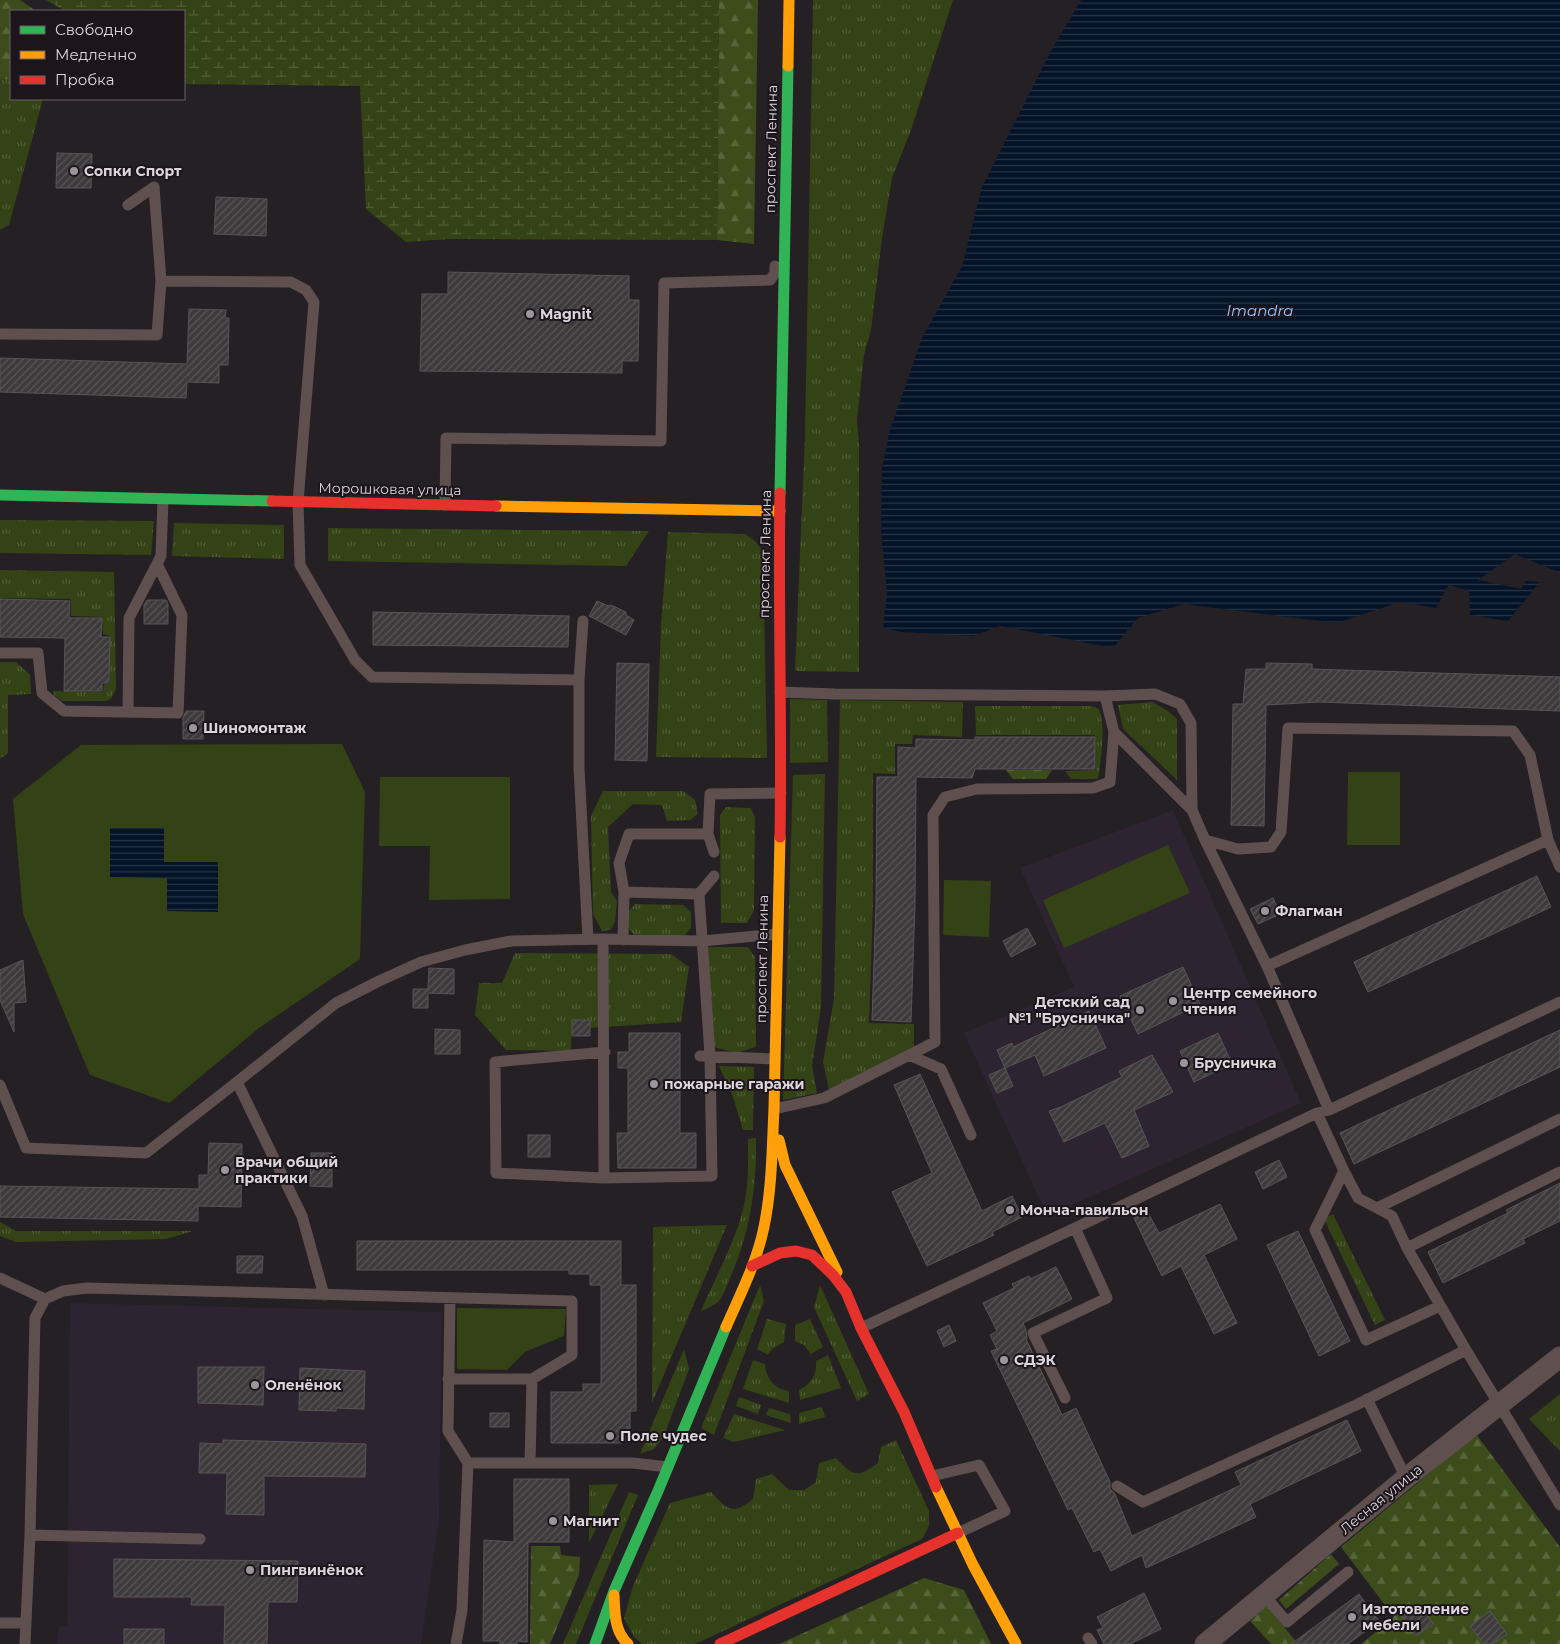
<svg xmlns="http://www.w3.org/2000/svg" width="1560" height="1644" font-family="Montserrat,sans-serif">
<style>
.education{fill:#2d2331}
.grass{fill:url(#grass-tufts)}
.forest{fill:url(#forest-firs)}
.wetland{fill:url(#wetland-marsh)}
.park{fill:#344315}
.water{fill:url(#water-rules)}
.building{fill:url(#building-hatch);stroke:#595556}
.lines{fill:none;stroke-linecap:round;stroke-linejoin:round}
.lane{stroke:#5f504f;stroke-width:11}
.street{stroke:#5f504f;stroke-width:21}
.fast{stroke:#30b455;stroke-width:11}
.slow{stroke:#ff9f0a;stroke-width:11}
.jam{stroke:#e5322d;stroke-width:11}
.poi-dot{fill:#9c969b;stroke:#1d151c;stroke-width:2}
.labels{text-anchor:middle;stroke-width:4;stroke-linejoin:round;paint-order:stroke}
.street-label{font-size:14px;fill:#dcd6db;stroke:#1d151c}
.poi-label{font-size:14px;font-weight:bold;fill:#dcd6db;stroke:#1d151c;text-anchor:start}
.water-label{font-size:15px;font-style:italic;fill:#96c6fe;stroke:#1d151c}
</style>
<defs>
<pattern id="grass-tufts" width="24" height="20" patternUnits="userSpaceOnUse" patternTransform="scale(1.25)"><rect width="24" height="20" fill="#344315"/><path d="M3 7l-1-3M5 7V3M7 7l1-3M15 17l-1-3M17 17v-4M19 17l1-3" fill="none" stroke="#515d36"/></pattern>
<pattern id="forest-firs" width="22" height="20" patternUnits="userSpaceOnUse" patternTransform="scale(1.25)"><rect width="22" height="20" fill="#3c4d1b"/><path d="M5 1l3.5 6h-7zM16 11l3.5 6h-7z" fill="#58663c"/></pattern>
<pattern id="wetland-marsh" width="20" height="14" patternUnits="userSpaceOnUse" patternTransform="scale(1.25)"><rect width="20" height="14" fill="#344315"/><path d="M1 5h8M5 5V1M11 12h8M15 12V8" fill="none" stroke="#515d36"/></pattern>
<pattern id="water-rules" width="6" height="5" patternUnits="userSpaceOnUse" patternTransform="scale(1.25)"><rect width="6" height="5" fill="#041328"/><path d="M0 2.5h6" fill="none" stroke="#283547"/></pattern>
<pattern id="building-hatch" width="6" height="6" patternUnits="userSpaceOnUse" patternTransform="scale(1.25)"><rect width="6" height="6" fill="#3e3a3b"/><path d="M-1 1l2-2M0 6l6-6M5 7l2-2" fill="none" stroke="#595657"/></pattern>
</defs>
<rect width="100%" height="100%" fill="#242024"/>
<path class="education" d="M1173,810L1301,1103L1047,1216L964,1033L1074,987L1020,868Z
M70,1303L442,1312L439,1519L421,1644H57L59,1627L67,1625Z"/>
<path class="grass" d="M813,0H953L911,130L892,178L882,238L871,330L864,355L857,420L859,445V672L795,671L805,436Z
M0,79H11V99H43L9,225L0,230Z
M0,520L154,521L151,555L0,553Z
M174,523L284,525V559L172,556Z
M328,528L649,531L626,566L328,561Z
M668,532L745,534L756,542L763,551L767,758L656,757L661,626Z
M0,570L114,572L116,689L111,699L106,701H62L54,695L53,691L103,692L104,684H110V636L103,634L102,617L71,616V599L0,598Z
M0,662H16L30,675L31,694L8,695V753L0,759Z
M790,699L827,700L828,762L790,763Z
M840,700L963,702L962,737L913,735L912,744H895V774L873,773V905L869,1023L914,1024V1048L829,1090L823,1062L834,999Z
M1152,702L1168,711L1177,719V780L1123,729L1118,705Z
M975,706H1092L1099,709C1106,727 1101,759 1098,779H1071L1065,771L1096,770L1095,735H976Z
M825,774L821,1008L812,1066L817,1093L783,1100L793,775Z
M603,791H683L695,800L698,814L690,820L667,821L662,805L633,804L608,827L611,892L617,901L615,922L610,930L602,931L593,914L591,816Z
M726,807L751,808L755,818L754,910L747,923H721L720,815Z
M635,904L683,905L691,912V928L685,935H634L628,928V912Z
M708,947H748L755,957L756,1047L736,1053L714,1047Z
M515,953L671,954L689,967L681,1022L590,1028V1020H572L571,1051L506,1050L475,1015L479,983H502Z
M719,1066L754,1067L753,1130H743L733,1097Z
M756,1138C757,1186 750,1234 730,1278C727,1285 723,1297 718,1302C713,1306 706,1309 701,1311C715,1278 739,1235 745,1200C749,1180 748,1159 748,1139Z
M1333,1214L1385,1320L1375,1325L1324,1219Z
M0,1222L16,1231H193L166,1239L16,1242L0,1236Z
M727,1225L652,1403L653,1227Z
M760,1285L764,1301L714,1435L701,1428Z
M820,1285L869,1394L857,1401L814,1307Z
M767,1319L786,1324L784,1342L772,1349L768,1355L757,1349Z
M810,1319L823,1347L811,1354L804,1345L795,1341V1325Z
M684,1349L689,1369L663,1438L654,1449L640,1454Z
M828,1355L841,1388L800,1400L799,1390C811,1384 817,1375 816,1361Z
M753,1360L765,1364C766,1378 774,1389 789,1391V1403L743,1389Z
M1560,1394V1451L1529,1419Z
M739,1397L761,1405L758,1414L736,1406Z
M822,1407L825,1417L799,1424V1413Z
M769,1408L790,1414L791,1423L766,1415Z
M734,1414L785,1430L734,1442L723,1438Z
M896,1440L929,1511V1526L922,1539L695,1644H642L634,1637L624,1618L633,1586L670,1503L711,1492C727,1509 732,1516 753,1499L756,1479L772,1474L789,1490H804L816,1482L819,1463L836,1458C854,1477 857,1478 878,1463L881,1447Z
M618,1484L589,1543V1485Z
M629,1492L638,1495L576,1644H563Z"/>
<path class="forest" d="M0,0H20L36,11H11V79H0Z
M719,0H758L754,244L717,240Z
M1006,770H1052L1046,779H1013Z
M1476,1434L1560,1547V1644H1361L1394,1617L1341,1547Z
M531,1546H560L561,1555L580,1557L579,1575L550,1644H530Z
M1331,1554L1339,1564L1286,1609L1279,1600Z
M924,1578L964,1590L991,1644H779Z
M1267,1606L1298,1644H1271L1250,1621Z"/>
<path class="wetland" d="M46,0H719L717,240L449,239L406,242L366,209L360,86L184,84V11H65Z"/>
<path class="park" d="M342,744L365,792L360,959L259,1028L169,1103L90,1075L23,914L13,799L81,745Z
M1348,772H1400V845H1347Z
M380,777H510V899L429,900L430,846H379Z
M1168,845L1190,893L1064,948L1043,900Z
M944,880L991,881L989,937L943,935Z
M457,1308L566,1309L564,1336L525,1352L507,1370L457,1369Z"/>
<path class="water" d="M1081,0H1560V573L1515,554L1478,580L1521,589L1526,581L1540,582L1508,621L1470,615L1469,591L1449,585L1436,608L1400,602L1337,623L1184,604L1138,618L1113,648L1000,626L973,636L902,632L883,628L887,592L881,531L882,468L889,433L922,338L962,266L982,187L1051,51Z
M110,828H164V862H218V912L167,911V878L110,877Z"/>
<path class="building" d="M57,153L92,154L91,188H56Z
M216,197L267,199L266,236L214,234Z
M448,272L629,276V300H639L638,361H622V373L420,371L422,294H448Z
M189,309L226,310L225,318H229L228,365H219V383L187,382L186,398L0,392V358L187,364Z
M0,599L70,601L69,618H102L101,637H110L109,683H102V691H64L65,638L0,637Z
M147,600H166L168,604V624H144V605Z
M597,601L608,606L611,605L626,612V615L634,620L626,635L589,616Z
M373,612L569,616L568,647L373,645Z
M617,663L649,664L647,761L615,760Z
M1266,663L1312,664V669L1560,677V711L1319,702L1266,705L1264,826L1231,825L1233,704H1243L1246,669H1266Z
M186,711H204L203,739H183V718Z
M975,737H1095V769H975L972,778L916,777L915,904L911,1022L872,1020L876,903L877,777H898V747L916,748V739L975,740Z
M1537,876L1551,907L1368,992L1354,962Z
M1273,898L1280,914L1258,924L1250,909Z
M1027,928L1036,944L1011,957L1003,941Z
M23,960L26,1002L14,1003V1032L0,1000V970Z
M1183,967L1200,1004L1138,1034L1120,996Z
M429,968L454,969V994L428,993V1008H413V989H428Z
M1089,1011L1106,1048L1044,1076L1035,1055L1005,1068L997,1050L1012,1043L1013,1047Z
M572,1020H590V1036H572Z
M435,1029L460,1030V1054H435Z
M1560,1030V1067L1354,1164L1340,1133Z
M629,1033H680V1133H696V1168H618L617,1133H628V1068H618V1052H629Z
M1218,1033L1232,1064L1194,1082L1180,1051Z
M1152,1055L1173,1092L1134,1110L1149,1146L1122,1158L1105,1123L1064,1142L1049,1111L1061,1107L1122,1077L1119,1071Z
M1005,1068L1013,1086L997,1093L989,1075Z
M920,1074L982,1211L1012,1196L1022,1217L992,1232L994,1235L927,1266L892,1192L932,1173L894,1085Z
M528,1135H550V1157H528Z
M209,1143L242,1144L241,1207L198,1206V1221L0,1217V1186L199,1189V1175H208Z
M311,1153H332V1187L310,1186Z
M1279,1160L1287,1177L1263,1189L1255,1172Z
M1560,1183V1221L1523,1239L1525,1243L1443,1283L1428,1252L1508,1213L1506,1210Z
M1220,1204L1237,1239L1204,1255L1237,1323L1214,1334L1181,1266L1162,1276L1134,1218L1147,1211L1159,1233Z
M1298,1231L1350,1341L1319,1356L1267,1245Z
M357,1241H621V1285H636V1411H630V1434L627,1440L621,1443H551V1392H583V1384H601V1285H590V1274H569V1270H357Z
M237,1256H263L262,1273H237Z
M1056,1267L1072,1299L1023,1323L1026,1330L1027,1339H1026L1062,1415L1076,1408L1110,1482V1489L1115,1494L1132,1536L1241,1485L1235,1472L1347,1420L1361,1451L1250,1504L1256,1517L1146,1568L1142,1555L1111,1571L1100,1549L1094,1552L1072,1508L1068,1510L991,1351L997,1349L990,1335L997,1331L983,1303L1014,1288L1012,1284L1029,1276L1030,1279Z
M949,1325L956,1341L944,1347L937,1331Z
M198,1367H264L263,1405L198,1403Z
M300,1368L365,1371L364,1409L336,1408V1411L299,1410Z
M490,1413H509V1427H490Z
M223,1440L366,1444L365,1477L264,1476V1515L226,1514L227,1473H199L200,1443L223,1444Z
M514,1479H569V1542H528L527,1642L517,1641V1644H499L501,1641H483L484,1540L514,1542Z
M114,1559L298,1561L297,1602H268L267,1644H224L225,1605H191L192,1597H114Z
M1144,1593L1161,1629L1130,1644H1104L1097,1630L1103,1628L1097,1617Z
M1359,1594L1379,1621L1348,1644H1291Z
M1419,1604L1433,1624L1416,1636L1402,1617Z
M1490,1611L1507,1634L1492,1644H1484L1470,1626Z
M124,1629H164V1644H124Z"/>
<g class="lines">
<path class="lane" d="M128,205L154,187L161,281
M0,334L157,335L161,281L291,282L306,290L314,302L298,502L300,565L355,660L372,677L579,680L583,621
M445,505L446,438L661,441L664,283L770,280L775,273V266
M0,653H38L42,693L64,711L178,713L182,615L157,564
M579,680V768L588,939
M780,692L835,694L1105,696L1155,694L1180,704L1191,723L1192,810
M128,711L129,618L161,556L163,499
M1114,732L1192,810L1205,840L1267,966L1329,1110
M1205,840L1238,849L1271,847L1281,832L1288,728L1513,731L1530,755L1548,840L1560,867
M714,852L708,834L710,794L781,793
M699,894L624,892L619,863L629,834H708
M603,939L604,1178L496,1173L495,1062L605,1052
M623,940L624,892
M1267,966L1548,840
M909,1055L941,1069L971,1135
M700,1056L775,1059
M0,1085L26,1148L146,1153L237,1082
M774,1109L824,1098L935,1042L933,815L945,797L977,789L1093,788L1110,782L1114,732L1105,696
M1317,1113L1344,1171L1358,1198L1392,1216L1407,1248L1466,1350L1560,1505
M1344,1171L1315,1230L1366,1340L1440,1306
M604,1178L712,1176L710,1055L699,894L714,876
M1377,1208L1560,1119
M1407,1248L1560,1172
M0,1278L45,1299
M324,1295L302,1216L237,1082L336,1003L379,981L421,962L465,950L511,941L603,939L702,941L777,934
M450,1298L448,1431L468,1463L462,1610L456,1644
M861,1328L1075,1228L1317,1113L1329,1110L1560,1002
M1065,1398L1033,1333L1107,1298L1075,1228
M1367,1399L1406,1478
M468,1463H633L668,1467
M530,1463L532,1379
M932,1476L979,1465L1005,1511L958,1533
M1117,1486L1143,1502L1356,1405L1466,1350
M30,1535L200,1539
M1264,1595L1287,1622L1348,1572
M0,1623H26
M1088,1638L1092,1644
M25,1644L30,1535L35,1318L45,1299L63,1291L87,1288L572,1301V1355L532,1379H448"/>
<path class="street" d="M1205,1644L1406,1478L1560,1357"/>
<path class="fast" d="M780,493L788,66
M0,495L272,501
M595,1644L614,1591L658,1491L726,1327"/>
<path class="slow" d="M788,66L789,0
M496,506L780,511
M774,1109L780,837
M779,1140L785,1165L837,1272
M726,1327C740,1295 757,1262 764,1227C772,1188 772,1149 774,1109
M936,1487L973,1565L1016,1644
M614,1595C615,1613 614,1631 628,1644"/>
<path class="jam" d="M272,501L496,506
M780,837C782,722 778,608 780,493
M752,1266L780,1253L796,1251L812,1255L833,1275L846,1292L861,1328L904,1412L936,1487
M720,1644L958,1533"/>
</g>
<g class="poi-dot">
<circle cx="74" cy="171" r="5"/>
<circle cx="530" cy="314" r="5"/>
<circle cx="193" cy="728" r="5"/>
<circle cx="1265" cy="911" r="5"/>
<circle cx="1173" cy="1001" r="5"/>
<circle cx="1140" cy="1010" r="5"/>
<circle cx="1184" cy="1063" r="5"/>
<circle cx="654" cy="1084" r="5"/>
<circle cx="225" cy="1170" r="5"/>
<circle cx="1010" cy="1210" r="5"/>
<circle cx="1004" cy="1360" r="5"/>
<circle cx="255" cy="1385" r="5"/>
<circle cx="610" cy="1436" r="5"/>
<circle cx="553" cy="1521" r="5"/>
<circle cx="250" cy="1570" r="5"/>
<circle cx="1352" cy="1617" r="5"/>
</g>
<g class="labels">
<g class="street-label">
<text transform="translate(771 149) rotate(-89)" y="5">проспект Ленина</text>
<text transform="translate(390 489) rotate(1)" y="5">Морошковая улица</text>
<text transform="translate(765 554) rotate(-89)" y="5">проспект Ленина</text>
<text transform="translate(762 959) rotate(-89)" y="5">проспект Ленина</text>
<text transform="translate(1381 1499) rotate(-39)" y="5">Лесная улица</text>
</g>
<g class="poi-label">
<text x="84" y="176">Сопки Спорт</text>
<text x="540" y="319">Magnit</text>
<text x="203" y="733">Шиномонтаж</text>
<text x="1275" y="916">Флагман</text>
<text x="1183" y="998">Центр семейного<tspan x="1183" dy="16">чтения</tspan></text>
<text x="1130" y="1007" text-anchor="end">Детский сад<tspan x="1130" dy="16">№1 "Брусничка"</tspan></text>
<text x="1194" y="1068">Брусничка</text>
<text x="664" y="1089">пожарные гаражи</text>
<text x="235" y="1167">Врачи общий<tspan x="235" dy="16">практики</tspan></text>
<text x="1020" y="1215">Монча-павильон</text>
<text x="1014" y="1365">СДЭК</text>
<text x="265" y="1390">Оленёнок</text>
<text x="620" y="1441">Поле чудес</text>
<text x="563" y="1526">Магнит</text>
<text x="260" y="1575">Пингвинёнок</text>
<text x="1362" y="1614">Изготовление<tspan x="1362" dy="16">мебели</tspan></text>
</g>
<g class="water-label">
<text x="1260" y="316">Imandra</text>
</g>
</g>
<rect x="10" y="10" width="175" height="90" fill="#1d151c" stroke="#696268"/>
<rect x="20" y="26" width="25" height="8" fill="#30b455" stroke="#696268"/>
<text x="55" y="35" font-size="15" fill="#dcd6db">Свободно</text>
<rect x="20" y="51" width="25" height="8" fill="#ff9f0a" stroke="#696268"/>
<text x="55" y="60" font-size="15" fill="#dcd6db">Медленно</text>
<rect x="20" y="76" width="25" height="8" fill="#e5322d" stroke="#696268"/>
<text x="55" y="85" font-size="15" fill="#dcd6db">Пробка</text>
</svg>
